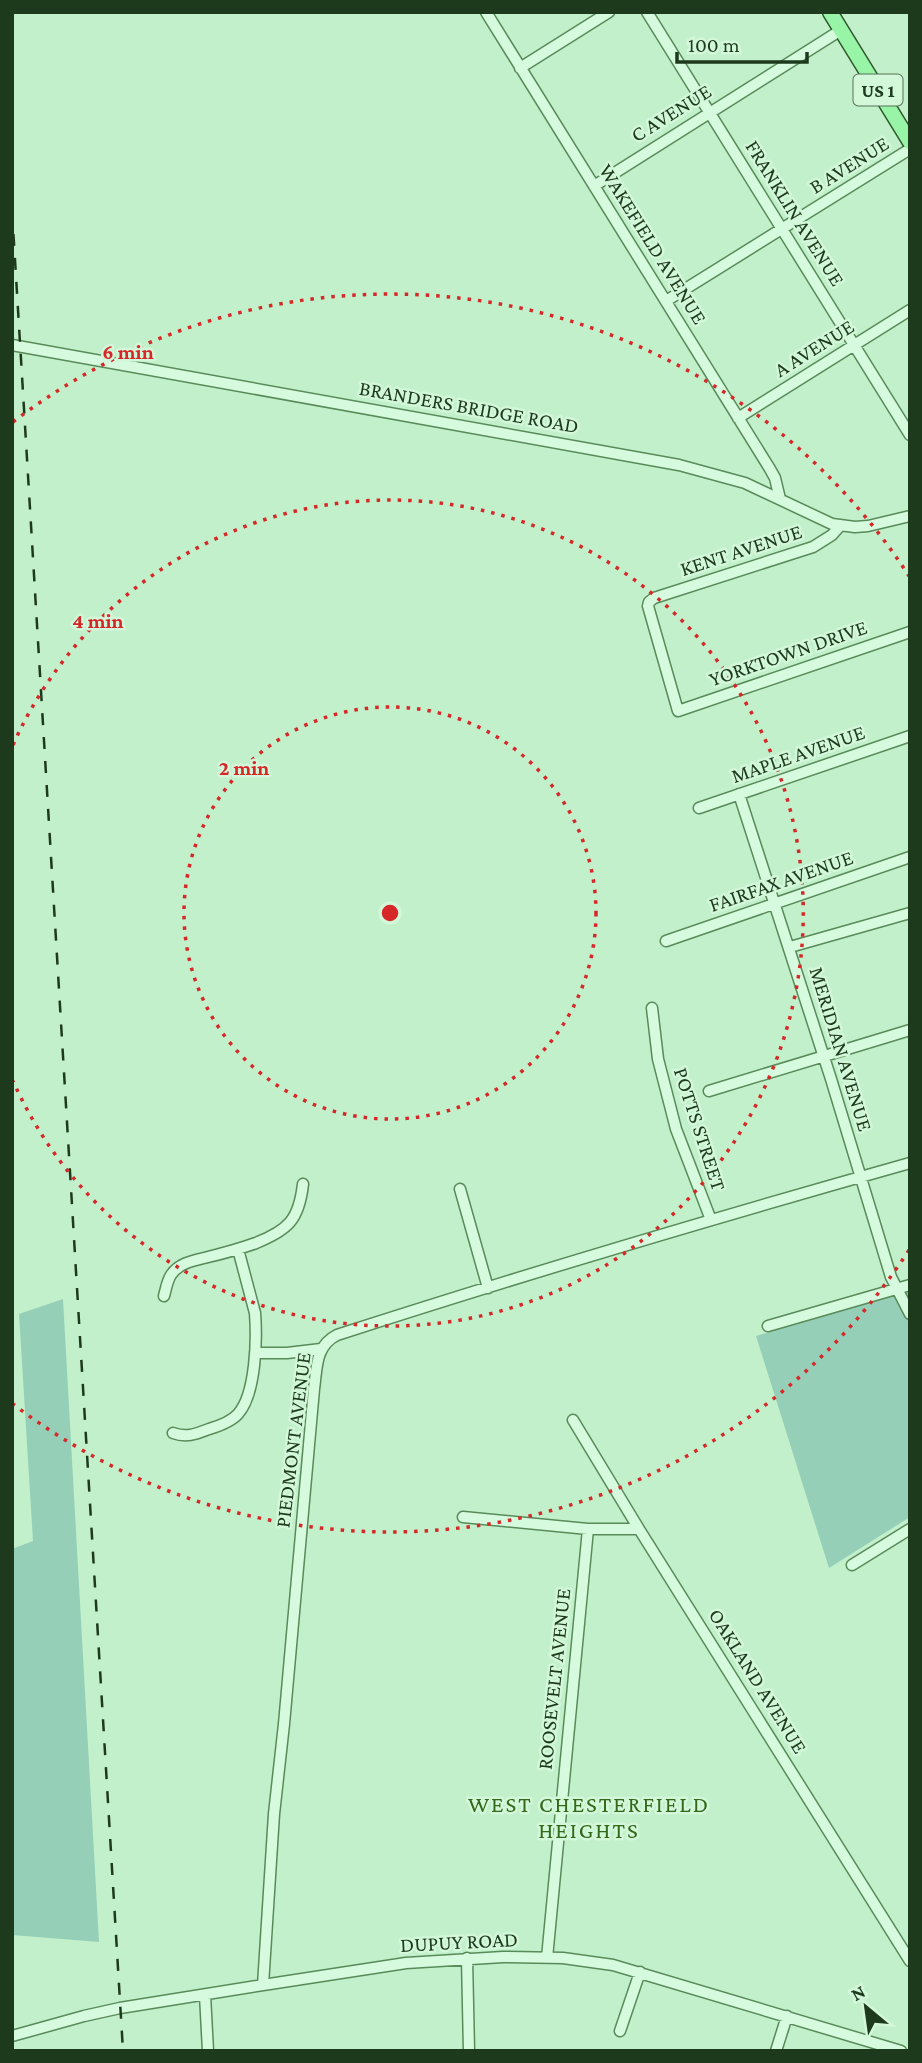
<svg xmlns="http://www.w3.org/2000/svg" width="922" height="2063" font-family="'Crimson Pro',serif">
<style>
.green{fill:#96cfb8}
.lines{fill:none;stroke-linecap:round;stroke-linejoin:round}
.minor-casing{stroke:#588b59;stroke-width:13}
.major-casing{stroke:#2f592d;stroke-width:17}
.minor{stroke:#d6fadd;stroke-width:10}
.major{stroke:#98f5a8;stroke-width:14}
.rail{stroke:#1e3a1d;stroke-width:2.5;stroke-dasharray:12 12;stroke-linecap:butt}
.ring{fill:none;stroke:#d62828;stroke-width:3.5;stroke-dasharray:3.5 7}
.labels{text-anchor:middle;stroke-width:5;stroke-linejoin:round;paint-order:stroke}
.shield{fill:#d2f7d9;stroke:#547355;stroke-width:2}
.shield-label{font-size:19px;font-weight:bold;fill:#1e3a1d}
.street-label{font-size:21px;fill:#1e3a1d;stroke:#d2f7d9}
.neighbourhood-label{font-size:23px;letter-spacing:2px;fill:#33691a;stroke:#d2f7d9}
.centre{fill:#d62828;stroke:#d2f7d9;stroke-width:3.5}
.ring-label{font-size:21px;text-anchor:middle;font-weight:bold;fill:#d62828;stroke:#d2f7d9;stroke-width:5;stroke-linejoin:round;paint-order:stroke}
</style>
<rect width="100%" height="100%" fill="#c2f0cb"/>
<path class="green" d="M910,1290V1517L829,1568L756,1336Z
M63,1299L99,1942L12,1935V1549L33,1541L19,1314Z"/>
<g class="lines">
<g class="minor-casing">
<path id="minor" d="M486,12L770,469L775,478L780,499
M647,12L910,435
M520,68L609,12
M594,186L841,30
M666,301L910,149
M12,345L679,465L745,483L832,524L855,527L868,526L910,516
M738,418L910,310
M840,526L832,535L813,547L654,598L649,602L648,606L678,711L910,632
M739,794L831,1079L891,1277L910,1314
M699,808L910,736
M666,941L910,857
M790,947L910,913
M652,1008L658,1059L676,1129L711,1220
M709,1091L910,1030
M460,1189L488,1288
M164,1296C166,1289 167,1281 171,1275C178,1264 191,1261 204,1258C221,1254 239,1249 256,1243C288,1230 299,1220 303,1184
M768,1326L910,1285
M255,1353H287L321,1349
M573,1420L639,1529L910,1961
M173,1433C187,1438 196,1434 209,1429C219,1426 231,1422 238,1414C256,1394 257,1339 255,1313L238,1249
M463,1517L588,1529H639
M852,1565L910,1529
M467,1958L469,2051
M547,1958L588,1529
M263,1985L274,1814L284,1724L314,1389C317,1368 315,1346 337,1335C526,1274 718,1217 910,1163
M205,1995L208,2051
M620,2031L640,1972
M12,2036L84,2016L120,2008L263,1985L406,1963L503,1957L563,1958L613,1965L901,2051
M776,2051L787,2016"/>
</g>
<g class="major-casing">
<path id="major" d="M830,12L910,142"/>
</g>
<use href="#minor" class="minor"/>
<use href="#major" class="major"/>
<path class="rail" d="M12,210L123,2051"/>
</g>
<g class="ring">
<circle cx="390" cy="913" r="206"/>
<path d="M13 745A413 413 0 1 1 13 1081"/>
<path d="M909 1250A619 619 0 0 1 13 1404M13 422A619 619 0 0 1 909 576"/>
</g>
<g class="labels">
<rect class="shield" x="853.5" y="74.5" width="49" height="31" rx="5"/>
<g class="shield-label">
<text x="878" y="97">US 1</text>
</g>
<g class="street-label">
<text transform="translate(671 113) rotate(-32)" y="7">C AVENUE</text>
<text transform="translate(849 165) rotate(-32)" y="7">B AVENUE</text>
<text transform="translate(795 213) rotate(58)" y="7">FRANKLIN AVENUE</text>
<text transform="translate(653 244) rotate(58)" y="7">WAKEFIELD AVENUE</text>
<text transform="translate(814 348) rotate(-32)" y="7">A AVENUE</text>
<text transform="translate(469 407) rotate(10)" y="7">BRANDERS BRIDGE ROAD</text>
<text transform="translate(741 550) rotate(-18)" y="7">KENT AVENUE</text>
<text transform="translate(788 653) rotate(-19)" y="7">YORKTOWN DRIVE</text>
<text transform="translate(798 754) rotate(-19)" y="7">MAPLE AVENUE</text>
<text transform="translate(781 881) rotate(-19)" y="7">FAIRFAX AVENUE</text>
<text transform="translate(841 1049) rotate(73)" y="7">MERIDIAN AVENUE</text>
<text transform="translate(700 1129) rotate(72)" y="7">POTTS STREET</text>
<text transform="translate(293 1440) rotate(-83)" y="7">PIEDMONT AVENUE</text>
<text transform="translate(554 1679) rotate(-84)" y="7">ROOSEVELT AVENUE</text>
<text transform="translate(758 1681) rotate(58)" y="7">OAKLAND AVENUE</text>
<text transform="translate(459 1942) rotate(-3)" y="7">DUPUY ROAD</text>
</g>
<g class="neighbourhood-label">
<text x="589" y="1812">WEST CHESTERFIELD<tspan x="589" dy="26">HEIGHTS</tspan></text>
</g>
</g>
<circle cx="390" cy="913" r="10" class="centre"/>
<g class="ring-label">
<text x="128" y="359">6 min</text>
<text x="98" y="628">4 min</text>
<text x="244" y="775">2 min</text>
</g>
<rect width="922" height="2063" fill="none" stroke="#1e3a1d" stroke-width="28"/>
<g transform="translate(866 2007) rotate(331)" stroke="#d2f7d9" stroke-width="5" paint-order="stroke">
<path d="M0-5L12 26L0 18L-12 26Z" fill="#1e3a1d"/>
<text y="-10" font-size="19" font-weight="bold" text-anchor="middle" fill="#1e3a1d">N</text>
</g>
<path d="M677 52v10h130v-10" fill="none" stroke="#1e3a1d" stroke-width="3.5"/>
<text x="688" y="52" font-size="21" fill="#1e3a1d" stroke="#d2f7d9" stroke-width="5" paint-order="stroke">100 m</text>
</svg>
